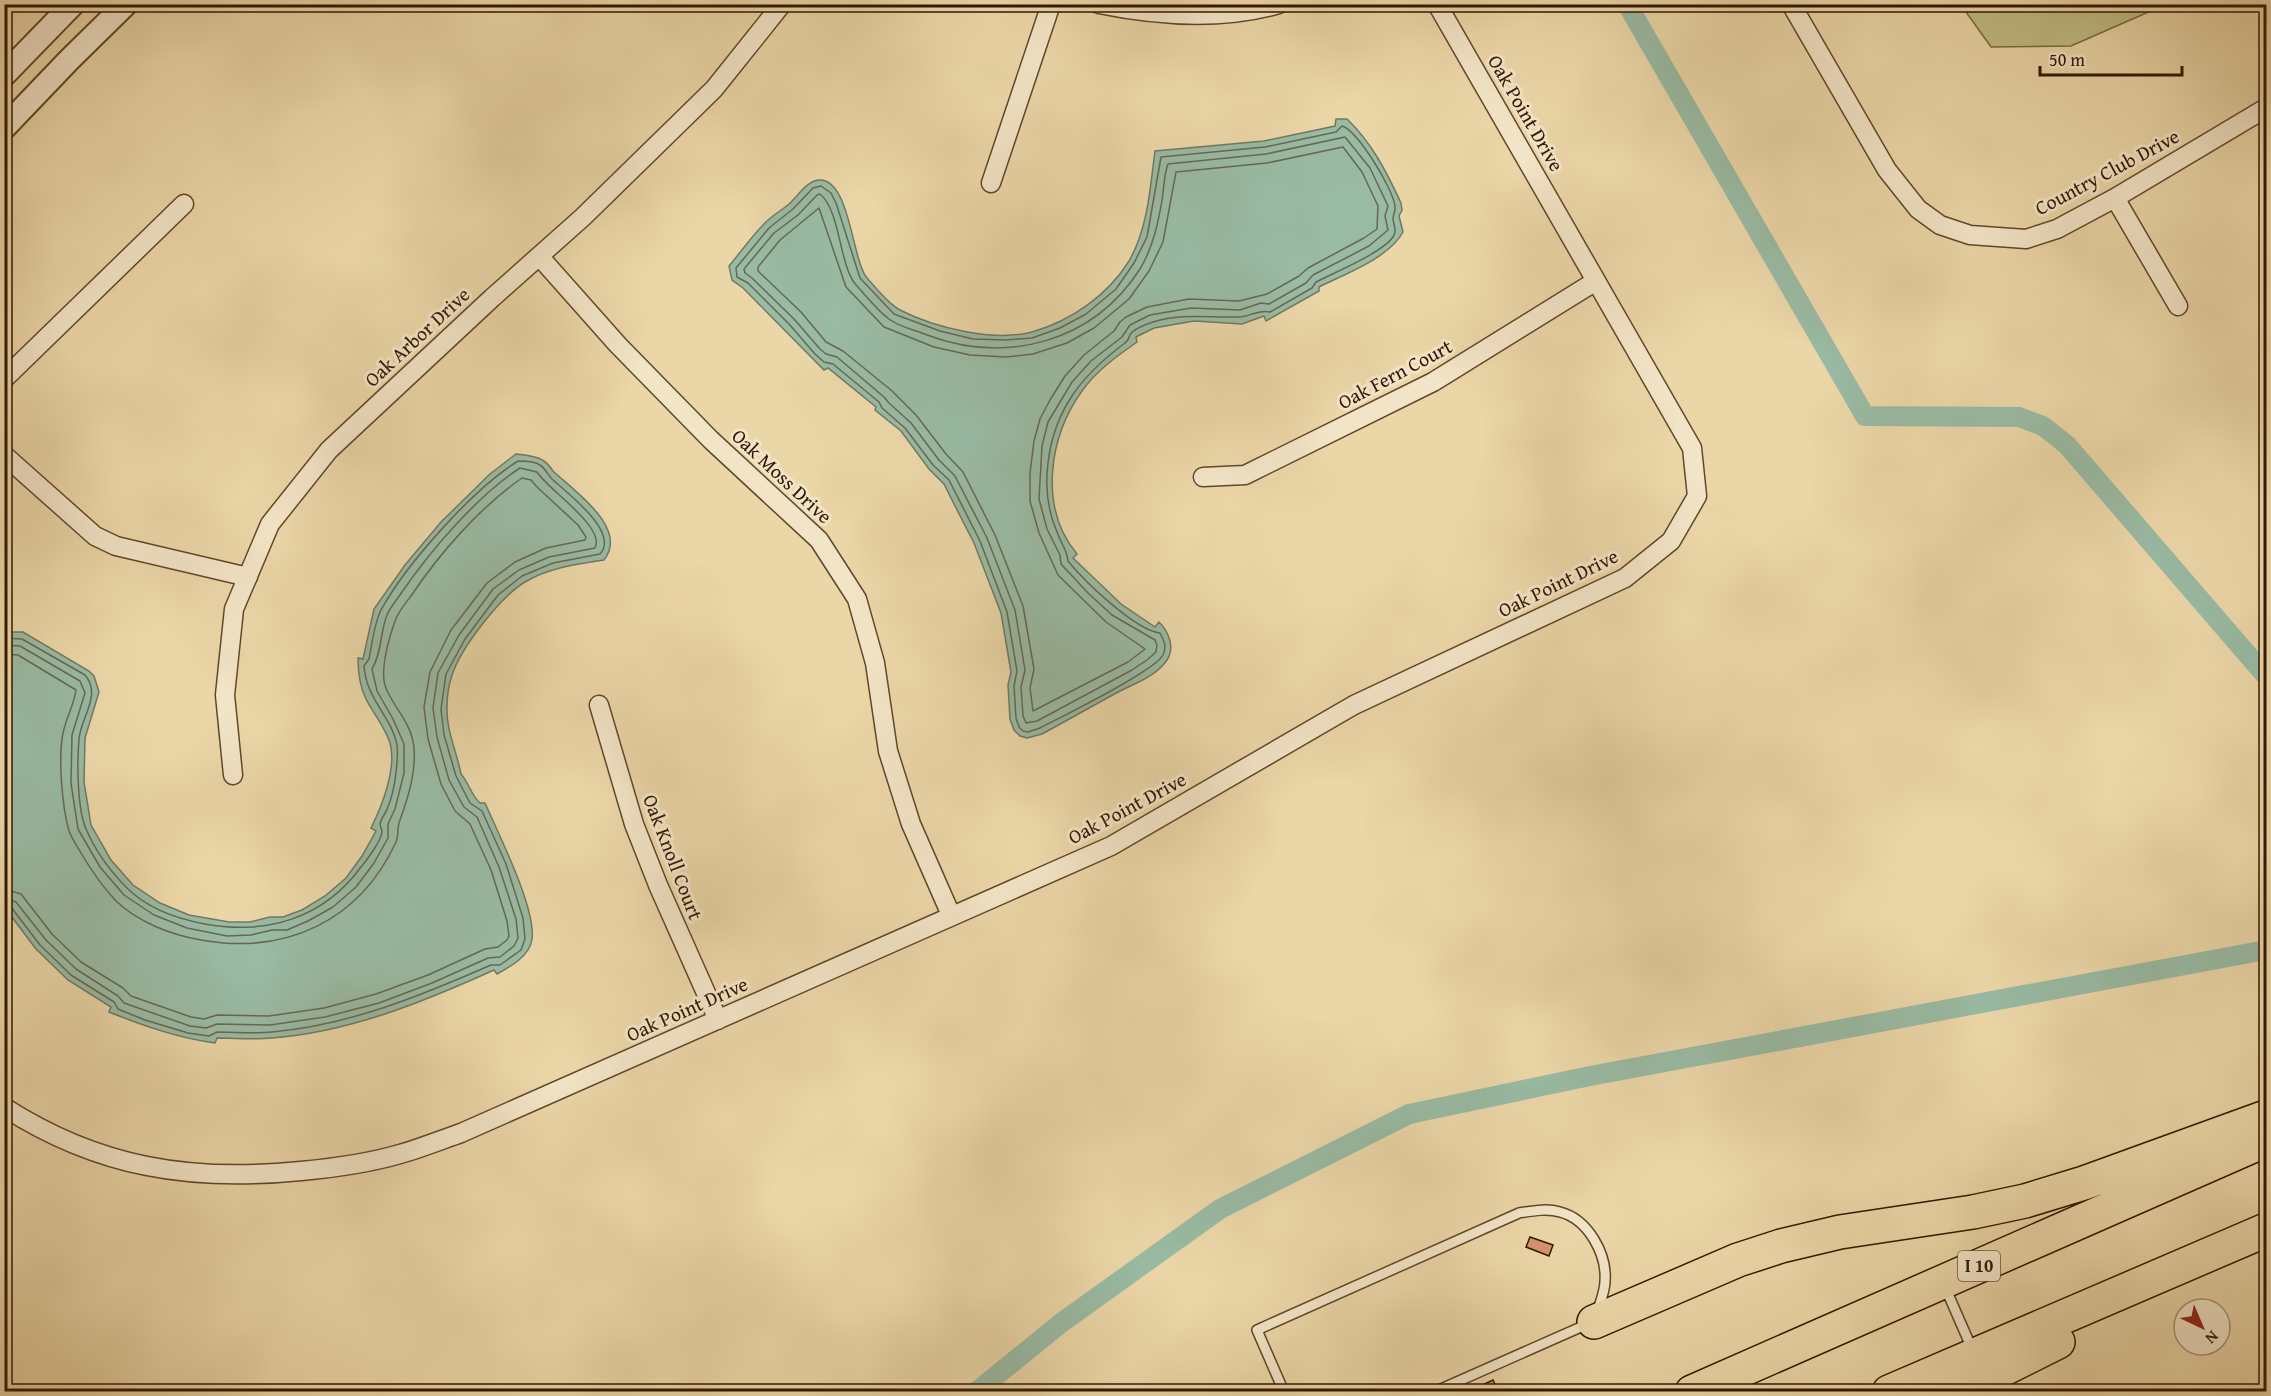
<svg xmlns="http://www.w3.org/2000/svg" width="2271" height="1396" font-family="'Gentium Book Plus',serif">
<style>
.green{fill:#bfbc82;stroke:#786a41;stroke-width:1.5}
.water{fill:#99baa3;stroke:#707962;stroke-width:1.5}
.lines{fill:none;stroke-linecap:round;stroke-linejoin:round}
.shore{stroke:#666852;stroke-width:1.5}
.canal{stroke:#99baa3;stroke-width:20}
.building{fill:#d3926f;stroke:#321700;stroke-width:1.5}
.service-casing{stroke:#60472a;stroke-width:12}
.minor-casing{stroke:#60472a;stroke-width:21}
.tertiary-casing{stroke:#60472a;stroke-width:26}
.motorway-casing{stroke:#321700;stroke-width:36}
.service{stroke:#f2e4c6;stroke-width:9}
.minor{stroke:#f2e4c6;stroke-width:18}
.tertiary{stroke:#f2e4c6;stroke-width:22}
.motorway{stroke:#ebd6a7;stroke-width:33}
.labels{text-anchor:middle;stroke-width:6;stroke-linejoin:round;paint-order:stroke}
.shield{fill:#f2e4c6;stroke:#6c543b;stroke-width:1.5}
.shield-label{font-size:18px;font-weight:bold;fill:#321700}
.street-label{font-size:20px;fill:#321700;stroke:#f2e4c6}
</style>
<rect width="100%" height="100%" fill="#ebd6a7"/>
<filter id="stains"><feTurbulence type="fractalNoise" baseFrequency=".00333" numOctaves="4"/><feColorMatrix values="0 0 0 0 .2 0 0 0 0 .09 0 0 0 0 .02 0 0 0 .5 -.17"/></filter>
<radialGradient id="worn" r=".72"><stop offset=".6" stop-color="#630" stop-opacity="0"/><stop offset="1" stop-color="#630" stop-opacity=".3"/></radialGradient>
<path class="green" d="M1961,5H2161L2153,10L2071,46L1991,47Z"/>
<path class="water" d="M1336,119H1347C1372,143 1386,171 1401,203L1402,210L1399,216L1403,232C1389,258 1345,274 1319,287V291L1266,321L1264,316L1242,324L1194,321L1154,328L1136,337L1137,342C1117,356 1096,371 1082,391C1048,437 1039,509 1077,554L1073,558L1121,604L1155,627L1159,622C1169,632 1175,648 1167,660C1156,676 1136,683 1120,691C1094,705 1068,720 1042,734L1027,738L1020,736L1014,730L1010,719L1008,685L1011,672L1001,613L974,543L954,504L944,484L929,469L901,431L875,410L876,407L828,368L824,370L743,288L732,280L729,266C741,252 751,237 764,224C771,216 781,211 789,204C798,196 807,180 820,180C850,180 852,260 867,278C876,288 888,304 900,310C935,328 994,342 1032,332C1071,321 1108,295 1129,261C1148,228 1150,188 1155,151L1264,141L1335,126Z
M516,454C532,456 544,456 553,471C574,491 629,528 604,560C577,564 548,568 525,582C500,597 461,648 452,675C449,684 447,698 447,707C446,731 457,752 461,774C469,783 471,795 480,803H485C498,833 536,908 532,939C530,956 510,967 497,974L494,970C423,1002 350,1032 272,1038C254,1040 235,1038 217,1038L215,1043C178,1038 144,1026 109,1012L111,1007L68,980L36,949L5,908V632H23L89,671L94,676L99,692L85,738L84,782L91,825L111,860L133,885L160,903L189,915L229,922H250L270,917H283L302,910L325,896L346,878L362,856L376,831L371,828C382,806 397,768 390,743C385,727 373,713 366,699C360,687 358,671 358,658L363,659L374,609L405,565L441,522L490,474Z"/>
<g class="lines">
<path class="shore" d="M1342,126C1358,131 1393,189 1395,206C1396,211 1393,214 1393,219C1394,226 1397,231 1393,237C1382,253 1335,272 1316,282L1312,288L1270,312C1258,309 1250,317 1239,317C1209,318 1182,313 1153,322C1147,324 1137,328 1132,332C1128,336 1130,340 1125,343C1079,377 1050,415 1047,475C1046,495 1049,514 1057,532C1061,544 1067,549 1068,561C1084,581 1135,630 1160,633C1164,640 1167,647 1163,655C1155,671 1061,717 1040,728L1028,732L1023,731L1019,727L1016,718L1014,686L1017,671L1007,612L980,541L949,480L933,465L905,428L882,408L879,402L833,364L824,362L815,354L789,324L748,283L737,277L736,268L769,228L793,209L813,188L821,186L831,193L836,203L860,278L894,314L940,331L973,339L1006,340L1032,338L1060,328L1086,314L1116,289L1134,263L1147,237L1161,157L1265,147L1336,132Z
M1345,137L1370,168L1388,206L1385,216L1388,230L1369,246L1313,275L1306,283L1269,304L1261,303L1240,310L1191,308L1150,315L1130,325L1122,337L1091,361L1072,382L1048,422L1042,446L1039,499L1047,529L1060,555L1061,564L1088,593L1112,615L1155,640L1157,645L1156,652L1147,660L1132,670L1037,721L1026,723L1023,716L1021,687L1025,670L1015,610L987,538L955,476L939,460L911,423L889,403L884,397L837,357L826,354L820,349L794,319L752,278L745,273L744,269L774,233L798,215L817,195L820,194C841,211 839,268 857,286C867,297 877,310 889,319C899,327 915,330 927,335C1007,365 1093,342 1140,269C1153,247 1158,224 1162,200C1164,188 1164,174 1168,164L1266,154Z
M1343,147L1362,172L1378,206L1377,229L1364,238L1308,268L1299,276L1267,294L1239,301L1189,299L1147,307L1126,317L1120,322L1114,331L1084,355L1065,376L1050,400L1040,419L1034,441L1030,473V501L1039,533L1058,575L1106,622L1145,649L1128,662L1033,711L1030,688L1034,669L1023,606L995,535L963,472L946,454L916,415L891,390L843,351L826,342L801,312L758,271V267L780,240L819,208L846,287L884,327L934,347L970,355L1006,357L1033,354L1067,343L1094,328L1129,299L1149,271L1163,242L1176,172L1267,163Z
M4,638L22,639L85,675C102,695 81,717 79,739C77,761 77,808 86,829C95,850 111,872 127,888C147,908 178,919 205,924C266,935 323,919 361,867C367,860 381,841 382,832C382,830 380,825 380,824C381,818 386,813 388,807C392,797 395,783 396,772C397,764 398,753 397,745C392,717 366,699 364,666L369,659C372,644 374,624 381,610C407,563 473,489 518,461C525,461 535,461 540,465C545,468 548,475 552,479C567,493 620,532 600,554L553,563L522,576L498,595L465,639L446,674L441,709L444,735L456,776L470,803L482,811L506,864L523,918L525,939L521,950L500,965H491C420,996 350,1025 272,1032C254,1034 235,1032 217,1032L209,1036L188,1033L145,1020L118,1009L114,1002L71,975L40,945L11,907L4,906
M4,645L20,646L80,681L85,693L72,735L71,783L78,829L100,867L124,895L154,915L187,928L227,936L251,935L272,930H287L308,921L333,907L356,887L374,863L388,838V824L395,809L404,773V744L393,719L377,691L372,669C382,653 380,632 387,615C390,607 397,600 402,592C430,551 478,495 520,468L537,472C548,490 606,527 595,548L549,557L519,570L493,589L459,635L438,673L433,708L437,737L449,780L464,807L477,817L499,867L516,919L518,938L514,946L500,957L488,958L432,983L379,1003L325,1017L270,1025L217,1024L206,1028L190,1026L124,1003L118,996L76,969L46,940L16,902L4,898
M4,654L18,655L76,690C74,705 66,718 63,733C58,758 62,806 69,831C72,839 77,846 81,853C91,870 102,886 116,901C138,922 171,935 201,940C285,955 359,922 396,842C399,835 397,829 399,823C408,798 418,768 413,741C409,721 393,706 386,688C379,672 389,638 395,621C398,612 405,604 411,596C439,554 480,507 522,478L531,480L537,487L578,525L586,537L585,540L546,548L515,562L487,583L451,630L430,672L424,707L428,739L441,784L455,811L470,824L491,870L507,921L509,936L507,940L498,947L485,949L428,975L376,994L324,1008L269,1016L217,1015L204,1019L191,1017L131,996L123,988L81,962L52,934L21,894L4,889"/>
<path class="canal" d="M1627,4L1865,416L2019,417L2043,426L2067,445L2266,676
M976,1392L1061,1323L1220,1209L1409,1114L1590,1076L2266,950"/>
</g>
<path class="building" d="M1530,1237L1553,1245L1549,1256L1526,1247Z
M1493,1380L1498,1391L1510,1387L1512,1392H1480L1478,1387Z"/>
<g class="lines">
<g class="service-casing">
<path id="service" d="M1945,1287L1973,1351
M1284,1392L1257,1330L1519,1213C1532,1211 1547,1208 1560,1212C1588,1219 1607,1254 1605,1281C1605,1291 1600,1303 1597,1313
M1434,1392L1590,1323"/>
</g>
<g class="minor-casing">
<path id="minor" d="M1099,4C1158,16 1220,21 1279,4
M1791,4L1887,170L1918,209L1940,225L1970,235L2026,239L2057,229L2115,198L2266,108
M991,183L1051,4
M2115,198L2178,306
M539,256L618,345L711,440L819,540L857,599L875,663L888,751L911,824L951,915
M4,379L184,204
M4,455L95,536L116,546L248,577
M1203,477L1245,475L1433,382L1596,281
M599,705L634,824L658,885L718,1020
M233,775L225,695L234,609L270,524L329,450L492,298L583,217L714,89L782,4
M4,1107C99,1168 191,1182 301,1171C334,1168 369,1163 400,1154C421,1148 441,1140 461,1133L1111,846L1354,705L1625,578L1671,541L1697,496L1692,448L1437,4"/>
</g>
<g class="tertiary-casing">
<path id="tertiary" d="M4,75L73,4
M4,128L69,60L126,4"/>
</g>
<g class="motorway-casing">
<path id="motorway" d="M1594,1322L1738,1260L1781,1246L1840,1232L1973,1212L2025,1201L2084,1183L2266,1117
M1692,1392L2266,1140
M1889,1392L2266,1230
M1958,1392L2058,1342"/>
</g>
<use href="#service" class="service"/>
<use href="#minor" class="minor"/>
<use href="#tertiary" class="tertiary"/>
<use href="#motorway" class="motorway"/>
</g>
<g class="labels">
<rect class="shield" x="1958" y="1251" width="42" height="30" rx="4.5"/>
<g class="shield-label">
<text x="1979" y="1272">I 10</text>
</g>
<g class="street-label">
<text transform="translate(1526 113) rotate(60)" y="7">Oak Point Drive</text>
<text transform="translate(2107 172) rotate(-28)" y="7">Country Club Drive</text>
<text transform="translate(417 337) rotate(-43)" y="7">Oak Arbor Drive</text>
<text transform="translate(1395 374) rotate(-28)" y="7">Oak Fern Court</text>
<text transform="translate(782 476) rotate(43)" y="7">Oak Moss Drive</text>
<text transform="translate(1558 583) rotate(-26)" y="7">Oak Point Drive</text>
<text transform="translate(1127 808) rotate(-28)" y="7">Oak Point Drive</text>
<text transform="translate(673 857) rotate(69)" y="7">Oak Knoll Court</text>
<text transform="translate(687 1009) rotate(-24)" y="7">Oak Point Drive</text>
</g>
</g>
<rect width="2271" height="1396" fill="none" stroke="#ebd6a7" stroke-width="24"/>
<rect x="6" y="6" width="2259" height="1384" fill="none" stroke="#321700" stroke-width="3"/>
<rect x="12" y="12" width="2247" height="1372" fill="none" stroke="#321700" stroke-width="1.5"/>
<g transform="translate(2202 1327) rotate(136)"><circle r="28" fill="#f2e4c6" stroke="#a59277" stroke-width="1.5"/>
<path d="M0-4.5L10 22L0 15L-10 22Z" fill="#8f2418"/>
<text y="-9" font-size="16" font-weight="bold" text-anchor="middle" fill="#321700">N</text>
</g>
<path d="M2040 66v9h142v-9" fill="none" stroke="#321700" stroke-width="3"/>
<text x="2049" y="66" font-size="18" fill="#321700" stroke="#f2e4c6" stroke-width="4.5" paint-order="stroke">50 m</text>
<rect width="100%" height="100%" filter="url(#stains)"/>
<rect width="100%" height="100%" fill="url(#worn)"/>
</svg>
